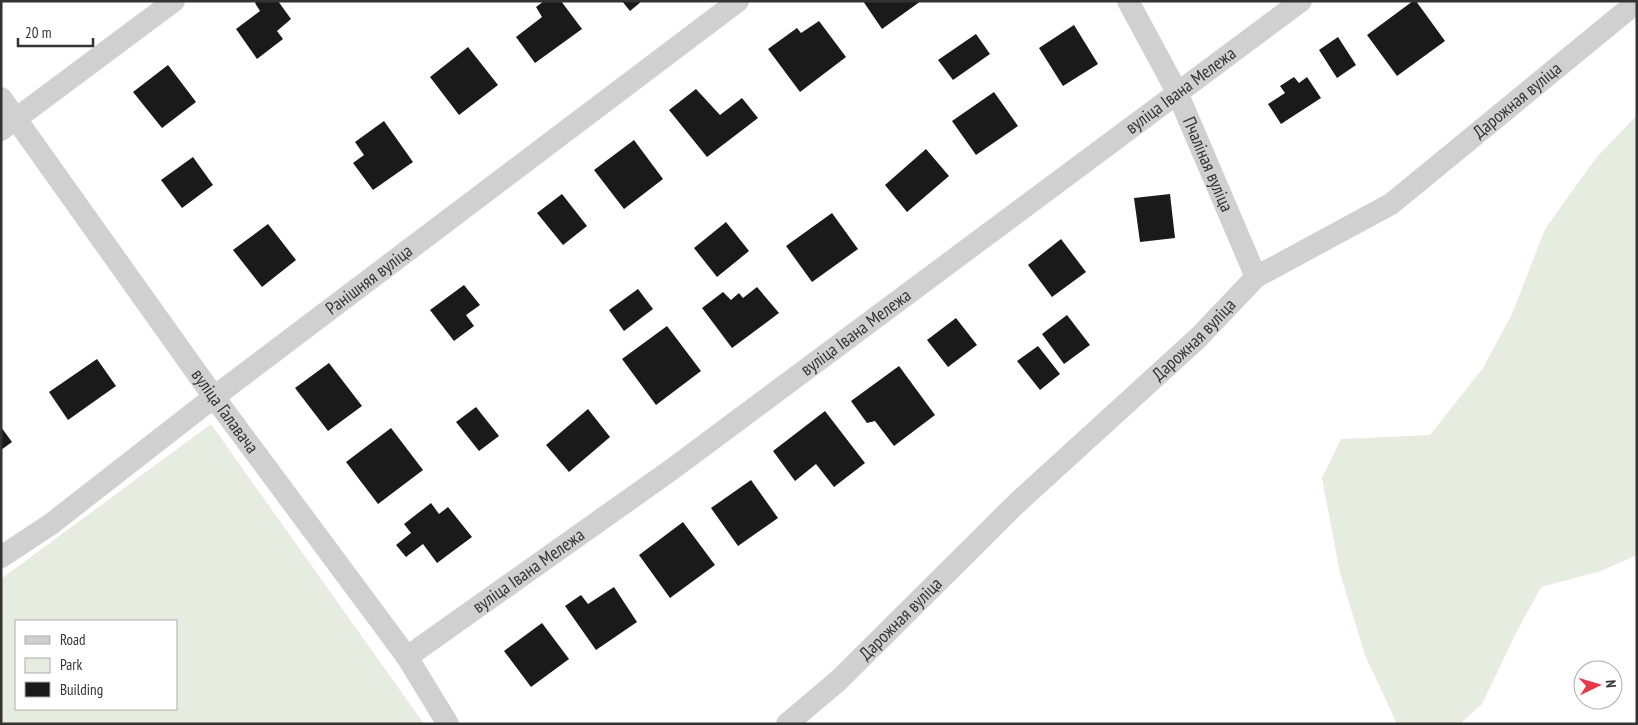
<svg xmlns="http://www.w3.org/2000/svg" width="1638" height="725" font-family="'PT Sans Narrow',sans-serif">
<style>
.green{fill:#e6ecdf;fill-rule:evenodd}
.building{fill:#1a1a1a}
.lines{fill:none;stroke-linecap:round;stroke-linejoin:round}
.street{stroke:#d0d0d0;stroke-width:22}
.labels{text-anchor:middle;stroke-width:5;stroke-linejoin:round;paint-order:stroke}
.street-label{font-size:18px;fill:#333;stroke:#fff}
</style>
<rect width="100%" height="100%" fill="#fff"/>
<path class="green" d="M1637,115V555L1601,571L1541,587L1517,631L1482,704L1460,724H1397L1365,655L1340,573L1322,478L1341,439L1430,435L1483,368L1512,314L1545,229L1596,158Z
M211,424L424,724H1V579ZM16,621H176V709H16Z"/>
<path class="building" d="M257,1H278L291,19L277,31L283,39L257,59L236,29L260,11L255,3Z
M544,1H561L582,29L535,63L516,37L542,17L536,7Z
M622,1H642L630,11Z
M863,1H921L882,29Z
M1413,1H1416L1445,41L1397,76L1367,35Z
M819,21L846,57L800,92L768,49L797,28L801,33Z
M1074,25L1098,64L1063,86L1039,48Z
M976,34L990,54L953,80L938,60Z
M1338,37L1356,65L1337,78L1319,50Z
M468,47L498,85L459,115L430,77Z
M168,65L196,102L162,128L133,92Z
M1294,77L1299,83L1307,77L1321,98L1281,124L1268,104L1285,93L1280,86Z
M696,89L720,115L742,98L758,118L707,157L669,110Z
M994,92L1018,126L976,155L952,121Z
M384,121L413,162L373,190L353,163L364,155L355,142Z
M634,140L663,179L624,209L594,170Z
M926,149L949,176L907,212L885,185Z
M193,157L213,185L182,208L161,180Z
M562,194L587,226L563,245L537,213Z
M1170,194L1175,238L1140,242L1134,198Z
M832,213L858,249L812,282L786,246Z
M726,222L749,251L717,277L694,248Z
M268,224L296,260L262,287L233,250Z
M1061,239L1086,272L1052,297L1028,265Z
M464,285L480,305L466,315L474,326L454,341L430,310Z
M757,287L779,313L732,348L702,308L723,292L731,300L739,293L743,298Z
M638,289L653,309L624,331L609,310Z
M1067,315L1090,345L1064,364L1042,334Z
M956,318L977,345L948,367L927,340Z
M667,326L701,371L656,405L622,359Z
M1038,346L1060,374L1040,390L1017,361Z
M97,359L116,386L68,420L49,392Z
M329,363L362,406L328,431L295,388Z
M899,366L935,415L894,446L875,421L867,423L851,401Z
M476,407L499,436L479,451L456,422Z
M588,409L610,437L569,472L546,445Z
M825,411L865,463L834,487L816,464L795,481L773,451Z
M1,427L12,442L1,450Z
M391,428L423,470L378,504L346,462Z
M751,480L778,518L738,546L711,508Z
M431,503L439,514L448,507L472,537L437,563L423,544L406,557L396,545L411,533L404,524Z
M683,522L715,565L670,598L639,555Z
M614,587L637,622L596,650L565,606L581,595L588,604Z
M542,623L569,659L531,687L504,651Z"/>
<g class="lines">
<g class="street">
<path id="s1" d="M1128,1L1177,92L1256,277"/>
<path id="s2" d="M1,98L214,397L407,657L448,724"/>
<path d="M1,130L174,1"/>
<path id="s3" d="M1,557L51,524L214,397L738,1"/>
<path id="s4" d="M407,657L671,470L1301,1"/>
<path id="s5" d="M787,724L839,680L1017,503L1198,338L1256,277L1391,204L1637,2"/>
</g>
</g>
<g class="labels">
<g class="street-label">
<text dy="6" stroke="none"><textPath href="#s4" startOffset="959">вуліца Івана Мележа</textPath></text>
<text dy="6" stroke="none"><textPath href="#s5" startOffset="965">Дарожная вуліца</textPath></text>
<text dy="6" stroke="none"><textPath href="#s1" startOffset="182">Пчаліная вуліца</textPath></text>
<text dy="6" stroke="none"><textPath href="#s3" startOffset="461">Ранішняя вуліца</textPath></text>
<text dy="6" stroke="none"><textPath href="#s4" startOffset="554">вуліца Івана Мележа</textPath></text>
<text dy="6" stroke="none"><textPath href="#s5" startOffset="560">Дарожная вуліца</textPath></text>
<text dy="6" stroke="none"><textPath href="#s2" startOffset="385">вуліца Галавача</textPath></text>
<text dy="6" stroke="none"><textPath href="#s4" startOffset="149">вуліца Івана Мележа</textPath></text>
<text dy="6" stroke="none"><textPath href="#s5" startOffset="155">Дарожная вуліца</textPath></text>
</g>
</g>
<rect width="1638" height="725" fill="none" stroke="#333333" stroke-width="5"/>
<rect x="15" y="620" width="162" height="90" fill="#ffffff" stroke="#adadad"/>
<rect x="25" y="636" width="25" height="8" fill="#d0d0d0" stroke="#adadad"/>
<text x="60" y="645" font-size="15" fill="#333333">Road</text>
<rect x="25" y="658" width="25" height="15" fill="#e6ecdf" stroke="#adadad"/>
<text x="60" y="670" font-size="15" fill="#333333">Park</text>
<rect x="25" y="682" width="25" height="15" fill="#1a1a1a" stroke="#adadad"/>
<text x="60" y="695" font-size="15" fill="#333333">Building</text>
<g transform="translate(1598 685) rotate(85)"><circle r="24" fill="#ffffff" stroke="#adadad"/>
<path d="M0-4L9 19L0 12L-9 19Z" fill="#e63946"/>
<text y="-8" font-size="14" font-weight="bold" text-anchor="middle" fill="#333333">N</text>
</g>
<path d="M18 38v8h75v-8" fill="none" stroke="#333333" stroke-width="2.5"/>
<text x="25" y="38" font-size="15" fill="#333333" stroke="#ffffff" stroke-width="4" paint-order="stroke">20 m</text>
</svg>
